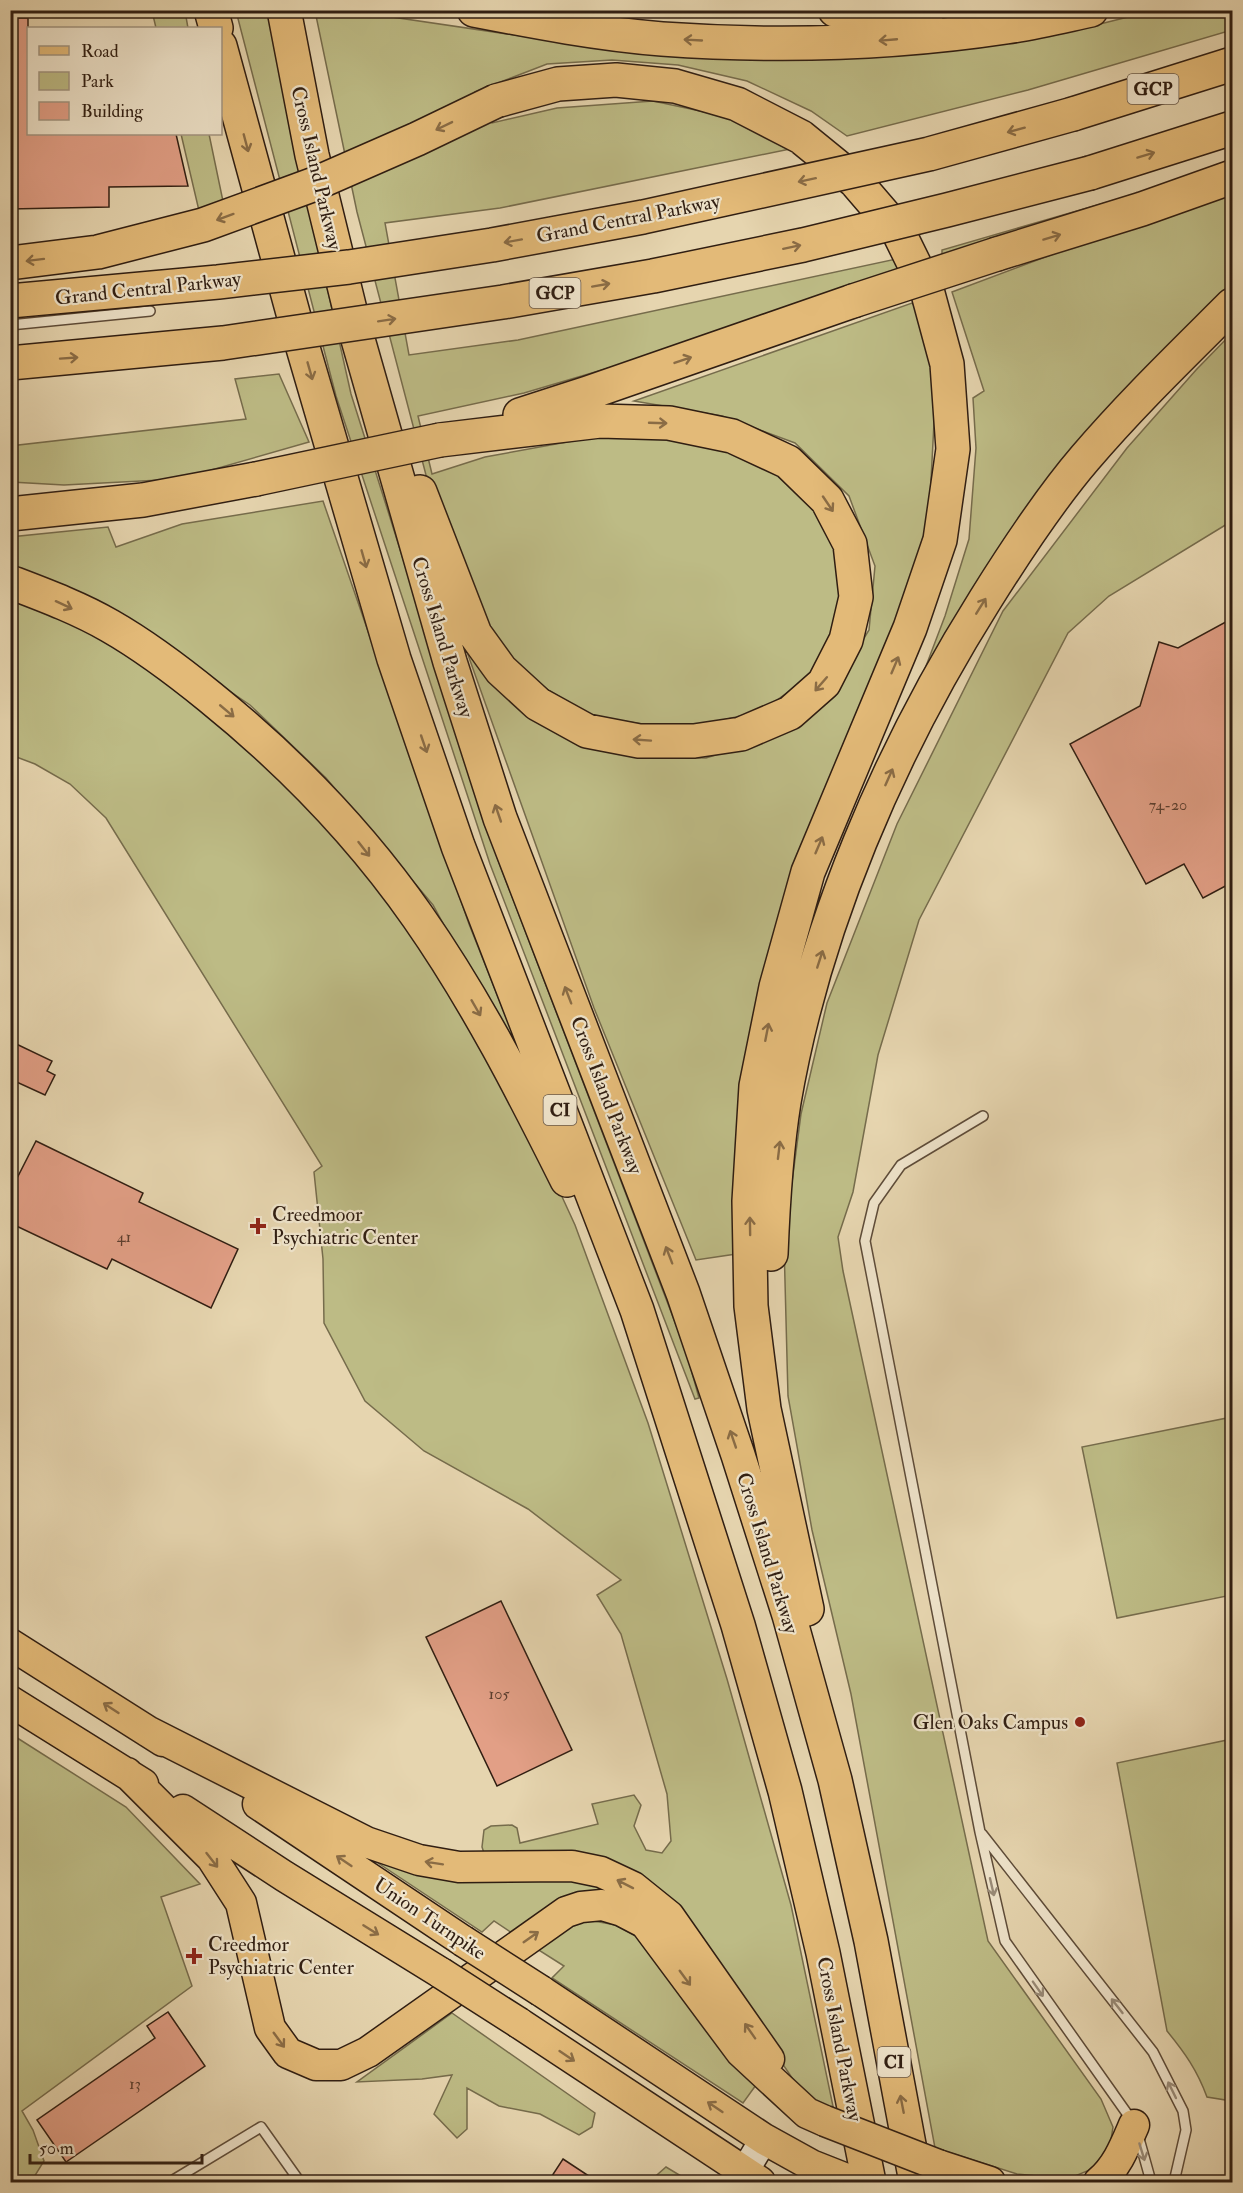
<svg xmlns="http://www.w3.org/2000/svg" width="1243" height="2193" font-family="'IM FELL Double Pica',serif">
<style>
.green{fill:#bdbb85;stroke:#766c4c;stroke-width:1.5}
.building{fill:#e29f86;stroke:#301e12;stroke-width:1.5}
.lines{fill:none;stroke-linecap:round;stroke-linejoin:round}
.lane-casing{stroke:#5e4c39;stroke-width:12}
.secondary-casing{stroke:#301e12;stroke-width:30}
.primary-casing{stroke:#301e12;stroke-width:33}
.highway-casing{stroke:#301e12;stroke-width:36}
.lane{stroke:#efe4cb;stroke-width:9}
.secondary{stroke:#efe4cb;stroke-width:27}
.primary{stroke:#e3ba78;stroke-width:30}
.highway{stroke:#e3ba78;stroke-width:33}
.primary-bridge-casing{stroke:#301e12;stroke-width:33;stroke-linecap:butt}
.highway-bridge-casing{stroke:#301e12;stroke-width:36;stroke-linecap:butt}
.primary-bridge{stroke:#e3ba78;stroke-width:30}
.highway-bridge{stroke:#e3ba78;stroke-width:33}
.oneway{stroke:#8a6c45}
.oneway2{stroke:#998b78}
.poi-dot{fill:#8f2418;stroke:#efe4cb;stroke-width:2}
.labels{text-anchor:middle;stroke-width:4.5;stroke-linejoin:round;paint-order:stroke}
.number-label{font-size:16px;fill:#5c3e2f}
.shield{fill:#efe4cb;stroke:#69594a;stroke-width:1.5}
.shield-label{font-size:18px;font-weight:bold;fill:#301e12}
.street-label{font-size:20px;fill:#301e12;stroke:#efe4cb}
.poi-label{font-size:20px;fill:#301e12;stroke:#efe4cb;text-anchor:start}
</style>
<rect width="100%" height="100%" fill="#e6d5af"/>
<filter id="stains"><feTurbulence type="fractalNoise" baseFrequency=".00333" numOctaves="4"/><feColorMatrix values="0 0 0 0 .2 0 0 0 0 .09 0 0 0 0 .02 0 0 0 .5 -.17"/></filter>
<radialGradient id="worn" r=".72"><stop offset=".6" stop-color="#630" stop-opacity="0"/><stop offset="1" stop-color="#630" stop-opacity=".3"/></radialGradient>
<path class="green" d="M152,11H185L188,28H156Z
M236,11H268L285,99L351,394L498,860L686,1351L699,1398L695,1399L678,1355L490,864L336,396Z
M315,11H351L623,51L783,56L950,51L1100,24L1152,11H1232V30L1028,90L847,136L811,111L747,81L678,65L612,60L547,64L475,92L492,123L557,108L653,101L738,119L800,147L500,208L385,223L409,355L518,340L896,259L901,270L680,347L524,393L418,416L432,474L485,457L611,434L701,438L772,464L830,525L847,599L817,672L761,711L681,730L591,716L517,671L475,606L426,475L357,212Z
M181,134H209L224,206L200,215Z
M1232,187V293L1164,360L904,724L945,616L969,539L976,448L973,398L984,391L952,292Z
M1153,189L942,257V250Z
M912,303L924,316L936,385L929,518L895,630L818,815L736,1254L696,1260L594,1008L462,638L640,757L706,758L782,734L833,689L869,630L875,566L849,496L795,443L722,416L634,401Z
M1232,333V521L1109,596L1068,633L919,920L878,1055L853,1192L838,1237L843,1271L988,1941L1101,2099L1113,2127L1110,2146L1092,2169L1068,2179L1017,2174L935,2148L851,1694L812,1530L788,1396L784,1243L801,1114L827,1003L897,824L1003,611L1127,448L1196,370Z
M279,374L309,442L180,479L64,485L11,482L10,446L246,419L235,379Z
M323,501L469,924L522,1057L518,1062L433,905L326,778L250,705L135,627L11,564L10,537L108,527L116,547L182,524Z
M10,597L130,650L253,744L397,902L501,1064L575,1225L648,1423L727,1679L791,1905L834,2111L803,2094L672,1901L484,1853L482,1847L484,1830L491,1826L512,1825L517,1828L520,1843L598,1824L592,1804L634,1795L641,1805L634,1826L646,1850L662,1853L671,1841L667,1794L621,1634L597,1595L621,1580L528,1509L424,1451L365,1401L324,1323L323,1259L314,1172L322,1166L106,818L70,784L35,764L11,755Z
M1232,1417V1595L1117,1618L1082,1447Z
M11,1734L126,1807L200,1884L161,1897L192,1986L22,2111L33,2130L44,2161L31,2182H10Z
M1232,1739V2101L1207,2097C1197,2070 1185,2053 1167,2031L1117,1763Z
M375,1861L447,1875L523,1876L578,1882L619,1891L630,1906L515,1935L494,1921L482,1932Z
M588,1920L616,1925L643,1940L756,2085L743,2103L552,1978L564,1966L537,1949L562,1929Z
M452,2013L595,2113L592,2127L579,2135L540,2114L499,2106L467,2088V2129L457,2138L434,2114L452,2075L422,2079L357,2082Z
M666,2167L691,2182H649Z"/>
<path class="building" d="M10,18H28V134H176L188,186L109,187V207L10,209Z
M1233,618V882L1203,898L1184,864L1146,884L1070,744L1140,706L1159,642L1178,648Z
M10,1041L52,1061L47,1071L55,1075L45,1095L10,1079Z
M36,1141L143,1193L139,1202L238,1249L211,1308L112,1259L107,1269L10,1223V1192Z
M501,1601L572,1750L497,1786L426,1637Z
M168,2012L205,2066L66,2162L37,2120L155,2038L147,2026Z
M563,2159L598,2182H548Z"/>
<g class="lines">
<g class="lane-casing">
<path id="lane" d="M10,325L150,311
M983,1116L901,1165L874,1203L865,1241L980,1832L1005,1941L1133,2122
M982,1834L1153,2052L1183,2111L1186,2130L1174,2182
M1138,2135L1150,2178V2182
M170,2182L261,2127L300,2182"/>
</g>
<g class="secondary-casing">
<path id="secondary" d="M743,2182L749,2164L764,2139"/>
</g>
<g class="primary-casing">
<path id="primary" d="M10,1644L163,1741
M10,1701L143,1784
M147,1731L366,1842L419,1860L459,1867L572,1866L601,1872L633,1887L669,1916L769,2059
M127,1773L212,1858L241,1903L270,2028L288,2053L316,2065H341L368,2052L566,1912L581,1907L602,1905L622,1911L645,1923L741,2052L807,2113L825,2121
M258,1804L463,1941
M183,1810L284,1876L441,1973
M541,1991L764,2139L811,2165L854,2182
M519,2023L760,2182
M938,2165L990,2182
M1099,2182C1117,2167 1125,2146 1134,2125"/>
</g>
<g class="highway-casing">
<path id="highway" d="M211,10L216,28
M284,10L312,155L353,322L450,662L500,818L683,1293L738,1455L789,1615L835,1780L871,1941L916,2182
M474,10C536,22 599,34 662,39C776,47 893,44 1006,27C1035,23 1063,16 1091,10
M835,10L882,17H926
M220,46L296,324L394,659L458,846L637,1310L738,1625L785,1791L823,1953L869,2182
M496,101L558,84L616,80L675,86L737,104L801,137L855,181L898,231L927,290L947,364L953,449L940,540L910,628L808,872L776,987L756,1086L749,1201L751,1306L764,1409L807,1609
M1073,114L1232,64
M1090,173L1232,128
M997,254L1142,209L1232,177
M520,415L588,393L853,301
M420,492L475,634L501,670L538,704L587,731L639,741H694L741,734L790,713L824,683L846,640L856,597L850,544L827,500L788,462L732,436L669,423L600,421L440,440
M10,514L143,500L256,479
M10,582C44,595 79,608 110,626C145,646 178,671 210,697C288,760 360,834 418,917C476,1000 522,1090 567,1180
M771,1254C773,1203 776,1152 784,1102C814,926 890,751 985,600C1015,552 1049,500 1085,458C1131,404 1182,355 1232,305"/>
</g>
<use href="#lane" class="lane"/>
<use href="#secondary" class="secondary"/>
<use href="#primary" class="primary"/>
<use href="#highway" class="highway"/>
<g class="primary-bridge-casing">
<path id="primary-bridge" d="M463,1941L541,1991
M441,1973L519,2023
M825,2121L938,2165"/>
</g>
<g class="highway-bridge-casing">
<path id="highway-bridge" d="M10,263L98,252L203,225L312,185L417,139L496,101
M10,301L218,282L349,267L492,245L643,217L929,154L1073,114
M853,301L997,254
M10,363L223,343L503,302L653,276L803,245L947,210L1090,173
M256,479L440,440"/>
</g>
<use href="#primary-bridge" class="primary-bridge"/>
<use href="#highway-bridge" class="highway-bridge"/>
</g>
<defs><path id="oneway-shaft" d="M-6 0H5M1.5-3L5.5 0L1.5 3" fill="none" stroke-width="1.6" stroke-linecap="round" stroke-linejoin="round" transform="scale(1.5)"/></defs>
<g class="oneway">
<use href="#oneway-shaft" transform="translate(693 40) rotate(-177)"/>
<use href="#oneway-shaft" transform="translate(888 40) rotate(175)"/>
<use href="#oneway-shaft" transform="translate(444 126) rotate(154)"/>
<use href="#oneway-shaft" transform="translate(1016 130) rotate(165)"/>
<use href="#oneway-shaft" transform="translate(246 143) rotate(75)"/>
<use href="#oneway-shaft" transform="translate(1146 155) rotate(-17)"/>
<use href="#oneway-shaft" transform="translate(807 180) rotate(168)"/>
<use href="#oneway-shaft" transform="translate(225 217) rotate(160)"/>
<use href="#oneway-shaft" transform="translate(1052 237) rotate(-17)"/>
<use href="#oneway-shaft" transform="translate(513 241) rotate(170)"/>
<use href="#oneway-shaft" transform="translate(792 247) rotate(-12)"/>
<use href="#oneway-shaft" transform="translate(35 260) rotate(173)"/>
<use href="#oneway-shaft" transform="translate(601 285) rotate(-10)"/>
<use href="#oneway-shaft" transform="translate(387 320) rotate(-9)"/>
<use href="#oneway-shaft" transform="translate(69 358) rotate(-4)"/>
<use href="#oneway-shaft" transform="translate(683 360) rotate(-19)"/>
<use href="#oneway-shaft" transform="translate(310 371) rotate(74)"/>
<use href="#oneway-shaft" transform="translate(658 423) rotate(2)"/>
<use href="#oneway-shaft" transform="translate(828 504) rotate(56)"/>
<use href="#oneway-shaft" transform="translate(364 559) rotate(74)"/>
<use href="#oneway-shaft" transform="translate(64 605) rotate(25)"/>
<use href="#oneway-shaft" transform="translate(981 606) rotate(-58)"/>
<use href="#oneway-shaft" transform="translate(895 665) rotate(-67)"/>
<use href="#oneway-shaft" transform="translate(821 684) rotate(131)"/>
<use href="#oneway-shaft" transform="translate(227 711) rotate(40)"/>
<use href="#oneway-shaft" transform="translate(642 740) rotate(-176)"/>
<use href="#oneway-shaft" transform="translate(424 744) rotate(71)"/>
<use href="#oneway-shaft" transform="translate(889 777) rotate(-66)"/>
<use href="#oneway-shaft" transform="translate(498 813) rotate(-109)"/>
<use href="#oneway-shaft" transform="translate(819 845) rotate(-67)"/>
<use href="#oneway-shaft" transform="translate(364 849) rotate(52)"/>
<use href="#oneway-shaft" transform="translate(820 959) rotate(-72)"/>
<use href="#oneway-shaft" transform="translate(568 995) rotate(-111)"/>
<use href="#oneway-shaft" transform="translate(476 1008) rotate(60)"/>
<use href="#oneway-shaft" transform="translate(767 1032) rotate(-79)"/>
<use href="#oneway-shaft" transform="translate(779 1150) rotate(-83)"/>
<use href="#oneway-shaft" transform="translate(750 1226) rotate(-91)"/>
<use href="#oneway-shaft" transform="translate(669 1255) rotate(-111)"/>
<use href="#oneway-shaft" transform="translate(733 1439) rotate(-109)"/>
<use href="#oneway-shaft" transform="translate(111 1708) rotate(-147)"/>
<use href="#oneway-shaft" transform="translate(212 1860) rotate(52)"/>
<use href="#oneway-shaft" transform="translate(344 1861) rotate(-146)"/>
<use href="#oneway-shaft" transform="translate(434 1863) rotate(-171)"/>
<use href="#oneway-shaft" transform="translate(625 1884) rotate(-153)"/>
<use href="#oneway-shaft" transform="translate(371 1930) rotate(32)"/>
<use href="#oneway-shaft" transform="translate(531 1937) rotate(-35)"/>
<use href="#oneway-shaft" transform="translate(685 1978) rotate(54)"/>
<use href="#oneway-shaft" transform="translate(750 2031) rotate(-125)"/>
<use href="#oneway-shaft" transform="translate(279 2040) rotate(54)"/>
<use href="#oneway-shaft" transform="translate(567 2056) rotate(34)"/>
<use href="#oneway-shaft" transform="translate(902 2104) rotate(-101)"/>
<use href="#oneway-shaft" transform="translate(715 2107) rotate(-146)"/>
</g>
<g class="oneway2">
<use href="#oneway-shaft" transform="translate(992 1887) rotate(77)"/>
<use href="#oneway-shaft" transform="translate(1038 1989) rotate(55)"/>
<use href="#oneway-shaft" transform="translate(1117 2006) rotate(-128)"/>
<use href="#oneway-shaft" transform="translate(1172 2090) rotate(-116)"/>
<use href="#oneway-shaft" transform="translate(1142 2152) rotate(73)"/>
</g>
<g class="poi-dot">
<path d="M255 1217h6v6h6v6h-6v6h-6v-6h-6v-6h6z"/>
<circle cx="1080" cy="1722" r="6"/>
<path d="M191 1947h6v6h6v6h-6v6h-6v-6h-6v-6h6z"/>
</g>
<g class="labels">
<g class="number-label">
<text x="1168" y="810">74-20</text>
<text x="124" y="1242">41</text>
<text x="499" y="1699">105</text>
<text x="135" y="2089">13</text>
</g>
<g class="shield">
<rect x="1127.5" y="74" width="51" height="30" rx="4.5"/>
<rect x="529.5" y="278" width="51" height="30" rx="4.5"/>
<rect x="543.5" y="1095" width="33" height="30" rx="4.5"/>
<rect x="877.5" y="2047" width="33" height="30" rx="4.5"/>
</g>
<g class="shield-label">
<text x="1153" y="95">GCP</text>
<text x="555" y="299">GCP</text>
<text x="560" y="1116">CI</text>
<text x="894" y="2068">CI</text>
</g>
<g class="street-label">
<text transform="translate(317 168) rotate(77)" y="7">Cross Island Parkway</text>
<text transform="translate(628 218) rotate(-11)" y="7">Grand Central Parkway</text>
<text transform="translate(148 288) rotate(-6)" y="7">Grand Central Parkway</text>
<text transform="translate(443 637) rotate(73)" y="7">Cross Island Parkway</text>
<text transform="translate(607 1095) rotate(69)" y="7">Cross Island Parkway</text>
<text transform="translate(768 1553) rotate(73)" y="7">Cross Island Parkway</text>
<text transform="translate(430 1918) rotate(34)" y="7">Union Turnpike</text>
<text transform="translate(840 2039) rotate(79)" y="7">Cross Island Parkway</text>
</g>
<g class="poi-label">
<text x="272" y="1221">Creedmoor<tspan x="272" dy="23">Psychiatric Center</tspan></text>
<text x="1068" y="1729" text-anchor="end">Glen Oaks Campus</text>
<text x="208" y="1951">Creedmor<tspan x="208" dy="23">Psychiatric Center</tspan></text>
</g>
</g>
<rect width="1243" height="2193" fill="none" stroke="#e6d5af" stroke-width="36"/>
<rect x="12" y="12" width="1219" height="2169" fill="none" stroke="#301e12" stroke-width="3"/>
<rect x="18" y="18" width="1207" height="2157" fill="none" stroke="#301e12" stroke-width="1.5"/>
<rect x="27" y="27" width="195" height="108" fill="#efe4cb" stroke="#a39581" stroke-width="1.5"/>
<rect x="39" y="46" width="30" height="9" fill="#e3ba78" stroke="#a39581" stroke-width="1.5"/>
<text x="81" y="57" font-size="18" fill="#301e12">Road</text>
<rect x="39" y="72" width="30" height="18" fill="#bdbb85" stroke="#a39581" stroke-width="1.5"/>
<text x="81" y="87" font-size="18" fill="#301e12">Park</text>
<rect x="39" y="102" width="30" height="18" fill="#e29f86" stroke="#a39581" stroke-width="1.5"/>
<text x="81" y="117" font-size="18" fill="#301e12">Building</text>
<path d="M30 2154v9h172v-9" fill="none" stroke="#301e12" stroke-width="3"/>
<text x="39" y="2154" font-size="18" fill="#301e12" stroke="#efe4cb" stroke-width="4.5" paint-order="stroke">50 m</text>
<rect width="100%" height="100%" filter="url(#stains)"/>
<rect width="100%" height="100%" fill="url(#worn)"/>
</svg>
